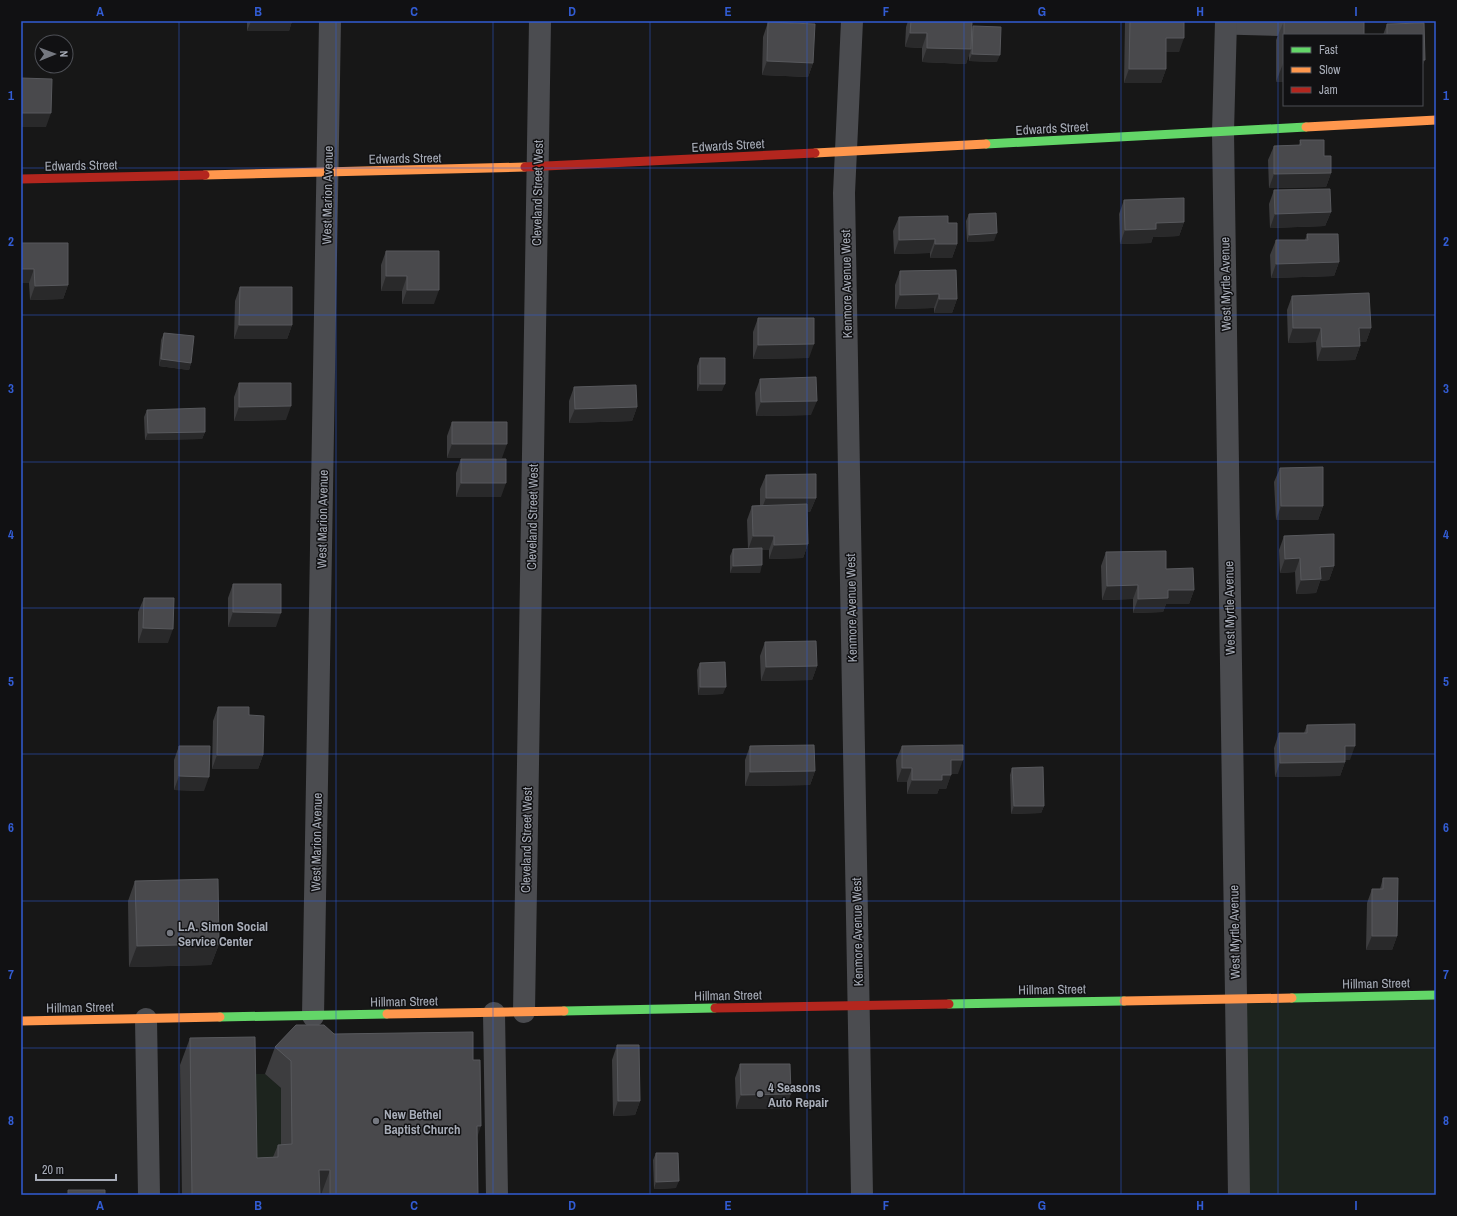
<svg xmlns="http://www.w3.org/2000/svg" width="1457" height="1216" font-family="'Archivo Narrow',sans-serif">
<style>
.green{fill:#1d241e}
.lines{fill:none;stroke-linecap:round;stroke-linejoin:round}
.lane{stroke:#4b4c50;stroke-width:15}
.street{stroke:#4b4c50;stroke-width:22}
.fast{stroke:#63d668;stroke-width:9}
.slow{stroke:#ff974d;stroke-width:9}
.jam{stroke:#b3261e;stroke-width:9}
.wall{fill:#3d3d3f}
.shaded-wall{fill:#29292a}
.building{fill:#49494c;stroke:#58595d}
.grid{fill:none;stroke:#325cd3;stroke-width:1;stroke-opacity:0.55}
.poi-dot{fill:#757880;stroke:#111113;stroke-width:1.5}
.labels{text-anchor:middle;stroke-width:3;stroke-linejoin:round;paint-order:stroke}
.street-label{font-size:13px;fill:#a8adb8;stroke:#111113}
.poi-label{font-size:13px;font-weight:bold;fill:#a8adb8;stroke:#111113;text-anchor:start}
.neatline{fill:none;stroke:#325cd3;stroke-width:1.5}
.grid-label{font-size:13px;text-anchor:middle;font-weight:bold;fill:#325cd3}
</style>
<rect width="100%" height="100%" fill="#171717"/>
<path class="green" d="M1436,995V1195H1239L1235,999Z
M245,1074H265L281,1088L282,1171L247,1185Z"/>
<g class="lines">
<path class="lane" d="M1226,27L1301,29"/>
<path class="street" d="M852,21L844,193L862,1195
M1226,21L1223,132L1239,1195
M524,1012L540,21
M494,1013L497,1195
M313,1016L330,21
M146,1019L149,1195"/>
<path class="fast" d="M986,144L1306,127
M1292,998L1436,995
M949,1004L1124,1001
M564,1011L715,1008
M220,1017L387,1014"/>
<path class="slow" d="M1306,127L1436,120
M815,153L986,144
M205,175L525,167
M1124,1001L1292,998
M387,1014L564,1011
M21,1021L220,1017"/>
<path class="jam" d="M525,167L815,153
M21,179L205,175
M715,1008L949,1004"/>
</g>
<path class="wall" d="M247,21H292L289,31H247Z
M908,21H972V31L973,26L997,62L969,61V54L966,64L922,62V48L905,47L906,27Z
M1125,21H1184L1179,52H1166V69L1161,83H1124Z
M1284,21H1364L1284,35V82H1276V40Z
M768,22L813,63L808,77L762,75L763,37Z
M1387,24L1422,35H1383Z
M1300,140L1324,156L1331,173L1326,187L1269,188L1268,160L1274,146L1299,145Z
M1274,190L1331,212L1325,226L1270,228L1269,204Z
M1124,200L1184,222L1179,236L1153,237L1151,243L1120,244L1119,214Z
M969,214L994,241L967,242L966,221Z
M899,217L948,223L957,244L952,258H930V253L894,254L893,231Z
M1307,234L1339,262L1334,276L1271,278L1270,255L1276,240H1305Z
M21,243L68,285L63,299L30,300L29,283Z
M386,251L434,304H402V291H381V265Z
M900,271L957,299L952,313H934V308L895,309V285Z
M240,287L292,325L287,339H234L235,301Z
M1292,296L1371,328L1366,342H1360V346L1355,360L1317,361L1316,342L1288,343L1287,310Z
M758,318L809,358L753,359V332Z
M164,333L191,363L189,370L159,366L161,340Z
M700,358L722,391H697V366Z
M760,379L811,415L756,416L755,393Z
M239,383L286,420L234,421V397Z
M574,387L637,407L632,421L569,423V401Z
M147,410L205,432L202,439L145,440L144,417Z
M452,422L502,458H447V436Z
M461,459L501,497H456V473Z
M1280,468L1323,506L1318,520H1276L1274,482Z
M766,475L816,498L810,512H807L808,544L803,558L769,559V550H762L760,573H730V556L733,549H748L747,520L752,506L760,505V489Z
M1284,536L1334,566L1329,580L1320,581L1316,593L1296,594L1295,572L1280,573L1279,550Z
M1106,552L1166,569L1194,590L1189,604H1166L1163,612L1133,613V599L1102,600L1101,566Z
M233,584L276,627H228V598Z
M144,598L168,643H138V612Z
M765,642L817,666L812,680L761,681L760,656Z
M700,663L723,694L698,695L697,670Z
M218,707L249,715L263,755L258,769H212L213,721Z
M1307,725L1350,760H1345V762L1340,776L1275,777L1274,748L1279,733H1304Z
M179,746L204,791L174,790V760Z
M750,746L815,771L810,785L745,786V760Z
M902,746L958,774H951L946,789H939L937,794H907V782H897L896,760Z
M1012,768L1044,806L1041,813L1011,814L1010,775Z
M1383,878L1397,936L1392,950H1366L1367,903L1372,889H1380Z
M135,881L219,944L211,965L129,967L128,901Z
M334,1034L473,1060L477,1137L478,1195H182L180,1065L190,1038L257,1158L273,1157L278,1145H281V1088L265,1074L275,1047Z
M617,1045L640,1101L635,1115L613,1116L612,1060Z
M740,1064L785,1109H736L735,1078Z
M656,1153L676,1188L654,1189L653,1160Z"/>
<path class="shaded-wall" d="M251,21H292L289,31H247Z
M910,33H927L922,48L905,47Z
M1166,38H1184L1179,52H1161Z
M927,48L971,49L966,64L922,62Z
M972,54L1000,55L997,62L969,61Z
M1422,60H1425L1422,67Z
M767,61L813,63L808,77L762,75Z
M1284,61V82H1276Z
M1129,69H1166L1161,83H1124Z
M21,113H51L46,127H21Z
M1331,173L1326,187L1269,188L1274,174Z
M1331,212L1325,226L1270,228L1275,214Z
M1184,222L1179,236L1153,237L1151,243L1120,244L1125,230L1156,223Z
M997,233L994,241L967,242L969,235Z
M935,239L930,253L894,254L899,240Z
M935,244H957L952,258H930Z
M1339,262L1334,276L1271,278L1276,264Z
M21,269H34L29,283H21Z
M386,276H407L402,291H381Z
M68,285L63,299L30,300L35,286Z
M407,290H439L434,304H402Z
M939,294L934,308L895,309L900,295Z
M939,299H957L952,313H934Z
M239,325H292L287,339H234Z
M1293,328H1321L1316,342L1288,343Z
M1359,328H1371L1366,342H1354Z
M814,344L809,358L753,359L758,345Z
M1360,346L1355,360L1317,361L1322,347Z
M161,359L191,363L189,370L159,366Z
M700,384H725L722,391H697Z
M817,401L811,415L756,416L761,402Z
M291,406L286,420L234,421L239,407Z
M637,407L632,421L569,423L575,409Z
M205,432L202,439L145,440L148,433Z
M452,444H507L502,458H447Z
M461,483H506L501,497H456Z
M766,498H816L810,512L760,513Z
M1281,506H1323L1318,520H1276Z
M753,536H774L769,550H748Z
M808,544L803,558L769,559L774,545Z
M1300,558L1295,572L1280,573L1285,559Z
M762,565L760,573H730L733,566Z
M1334,566L1329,580L1320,581L1316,593L1296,594L1301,580L1320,567Z
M1138,585L1133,599L1102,600L1107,586Z
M1168,590H1194L1189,604H1166L1163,612L1133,613L1138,599Z
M233,612L281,613L276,627H228Z
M143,628L173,629L168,643H138Z
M817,666L812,680L761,681L766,667Z
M700,687H726L723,694L698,695Z
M1345,746H1355L1350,760H1340Z
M217,755H263L258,769H212Z
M951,760H963L958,774H946Z
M1345,762L1340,776L1275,777L1280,763Z
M902,768H912L907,782H897Z
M815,771L810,785L745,786L750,772Z
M942,775H951L946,789H939L937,794H907L912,780Z
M179,776L209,777L204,791L174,790Z
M1014,806H1044L1041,813L1011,814Z
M1372,936H1397L1392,950H1366Z
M219,944L211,965L129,967L137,946Z
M791,1094L785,1109H736L741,1095Z
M618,1101H640L635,1115L613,1116Z
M477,1126H481L472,1153Z
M319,1170H330L321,1195H310Z
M679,1181L676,1188L654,1189L656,1182Z"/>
<path class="building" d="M911,21H972L971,49L927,48V33H910Z
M1130,21H1184V38H1166V69H1129Z
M1284,21H1364V35H1284V61Z
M768,22L815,24L813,63L767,61Z
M1424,23L1425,60H1422V35H1387V24Z
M973,26L1001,27L1000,55L972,54Z
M21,78L52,79L51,113H21Z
M1300,140H1324V156H1331V173L1274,174V146L1301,145Z
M1330,189L1331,212L1275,214L1274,190Z
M1184,198V222L1156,223V229L1125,230L1124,200Z
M996,213L997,233L969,235V214Z
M948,216V223H957V244H935V239L899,240V217Z
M1307,234H1338L1339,262L1276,264V240H1308Z
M21,243H68V285L35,286L34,269H21Z
M386,251H439V290H407V276H386Z
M956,270L957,299H939V294L900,295V271Z
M240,287H292V325H239Z
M1369,293L1371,328H1359L1360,346L1322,347L1321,328H1293L1292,296Z
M758,318H814V344L758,345Z
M164,333L194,336L191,363L161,359Z
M700,358H725V384H700Z
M816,377L817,401L761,402L760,379Z
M239,383H291V406L239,407Z
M636,385L637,407L575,409L574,387Z
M205,408V432L148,433L147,410Z
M452,422H507V444H452Z
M461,459H506V483H461Z
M1323,467V506H1281L1280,468Z
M816,474V498H766V475Z
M807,504L808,544L774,545V536H753L752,506Z
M1334,534V566L1320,567L1321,579L1301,580L1300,558L1285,559L1284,536Z
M762,548V565L733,566V549Z
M1166,551V569L1193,568L1194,590H1168V598L1138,599V585L1107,586L1106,552Z
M233,584H281V613L233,612Z
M144,598H174L173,629L143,628Z
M816,641L817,666L766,667L765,642Z
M725,662L726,687H700V663Z
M218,707H249V715L264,716L263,755H217Z
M1355,724V746H1345V762L1280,763L1279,733H1307V725Z
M814,745L815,771L750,772V746Z
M963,745V760H951V775H942V780H912V768H902V746Z
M179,746H210L209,777L179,776Z
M1043,767L1044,806H1014L1012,768Z
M1383,878H1398L1397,936H1372V889H1383Z
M218,879L219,944L137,946L135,881Z
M296,1025H324L334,1034L473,1032V1060H480L481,1126H477L478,1195H330V1170H319L320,1195H192L190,1038L255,1037L257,1158L278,1157V1145L292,1144L291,1061L275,1047Z
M617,1045H639L640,1101H618Z
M740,1064H790L791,1094L741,1095Z
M656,1153H678L679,1181L656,1182Z
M68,1190H105V1195H68Z"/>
<path class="grid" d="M179,21V1195M336,21V1195M493,21V1195M650,21V1195M807,21V1195M964,21V1195M1121,21V1195M1278,21V1195M21,168H1436M21,315H1436M21,462H1436M21,608H1436M21,754H1436M21,901H1436M21,1048H1436"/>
<g class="poi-dot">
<circle cx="170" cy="933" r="4"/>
<circle cx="760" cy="1094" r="4"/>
<circle cx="376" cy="1121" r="4"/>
</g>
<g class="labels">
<g class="street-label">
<text transform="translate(1052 128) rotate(-3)" y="5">Edwards Street</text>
<text transform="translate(728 145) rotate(-3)" y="5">Edwards Street</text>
<text transform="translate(405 158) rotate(-1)" y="5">Edwards Street</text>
<text transform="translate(81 165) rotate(-1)" y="5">Edwards Street</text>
<text transform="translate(537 193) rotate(-89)" y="5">Cleveland Street West</text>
<text transform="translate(327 195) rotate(-89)" y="5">West Marion Avenue</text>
<text transform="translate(846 284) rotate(-91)" y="5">Kenmore Avenue West</text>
<text transform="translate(1225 284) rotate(-91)" y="5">West Myrtle Avenue</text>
<text transform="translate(532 517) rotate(-89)" y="5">Cleveland Street West</text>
<text transform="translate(322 519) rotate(-89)" y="5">West Marion Avenue</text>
<text transform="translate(851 608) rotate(-91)" y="5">Kenmore Avenue West</text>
<text transform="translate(1229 608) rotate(-91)" y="5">West Myrtle Avenue</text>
<text transform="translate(526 840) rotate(-89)" y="5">Cleveland Street West</text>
<text transform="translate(316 842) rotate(-89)" y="5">West Marion Avenue</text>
<text transform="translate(857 932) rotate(-91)" y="5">Kenmore Avenue West</text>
<text transform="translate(1234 932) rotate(-91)" y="5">West Myrtle Avenue</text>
<text transform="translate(1376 983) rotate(-1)" y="5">Hillman Street</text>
<text transform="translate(1052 989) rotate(-1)" y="5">Hillman Street</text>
<text transform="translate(728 995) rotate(-1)" y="5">Hillman Street</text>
<text transform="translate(404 1001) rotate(-1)" y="5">Hillman Street</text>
<text transform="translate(80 1007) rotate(-1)" y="5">Hillman Street</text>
</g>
<g class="poi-label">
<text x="178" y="931">L.A. Simon Social<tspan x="178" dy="15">Service Center</tspan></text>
<text x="768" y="1092">4 Seasons<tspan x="768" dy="15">Auto Repair</tspan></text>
<text x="384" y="1119">New Bethel<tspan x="384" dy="15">Baptist Church</tspan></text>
</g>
</g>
<rect width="1457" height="1216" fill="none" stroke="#111113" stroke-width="44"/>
<rect x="1283" y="34" width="140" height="72" fill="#111113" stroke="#4d4f55"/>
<rect x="1291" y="47" width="20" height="6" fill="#63d668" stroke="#4d4f55"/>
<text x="1319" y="54" font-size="12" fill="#a8adb8">Fast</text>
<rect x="1291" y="67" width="20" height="6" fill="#ff974d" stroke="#4d4f55"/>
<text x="1319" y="74" font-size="12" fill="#a8adb8">Slow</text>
<rect x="1291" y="87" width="20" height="6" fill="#b3261e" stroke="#4d4f55"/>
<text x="1319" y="94" font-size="12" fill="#a8adb8">Jam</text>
<g transform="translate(54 54) rotate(89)"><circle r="19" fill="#111113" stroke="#4d4f55"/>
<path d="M0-3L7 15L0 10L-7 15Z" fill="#757880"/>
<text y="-6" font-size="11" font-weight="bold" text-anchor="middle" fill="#a8adb8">N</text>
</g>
<path d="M36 1174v6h80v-6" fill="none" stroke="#a8adb8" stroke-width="2"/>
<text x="42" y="1174" font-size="12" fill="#a8adb8" stroke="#111113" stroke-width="3" paint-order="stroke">20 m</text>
<rect x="22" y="22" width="1413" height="1172" class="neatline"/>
<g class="grid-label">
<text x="100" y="16">A</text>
<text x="258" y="16">B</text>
<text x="414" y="16">C</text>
<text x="572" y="16">D</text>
<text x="728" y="16">E</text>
<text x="886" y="16">F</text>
<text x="1042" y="16">G</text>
<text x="1200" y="16">H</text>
<text x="1356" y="16">I</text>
<text x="11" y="100">1</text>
<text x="1446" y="100">1</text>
<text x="11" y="246">2</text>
<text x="1446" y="246">2</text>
<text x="11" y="393">3</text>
<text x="1446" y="393">3</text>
<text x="11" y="539">4</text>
<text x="1446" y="539">4</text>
<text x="11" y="686">5</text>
<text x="1446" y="686">5</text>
<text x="11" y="832">6</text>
<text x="1446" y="832">6</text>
<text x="11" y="979">7</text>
<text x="1446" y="979">7</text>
<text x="11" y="1125">8</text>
<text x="1446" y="1125">8</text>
<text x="100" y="1210">A</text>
<text x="258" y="1210">B</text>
<text x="414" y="1210">C</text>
<text x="572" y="1210">D</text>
<text x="728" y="1210">E</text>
<text x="886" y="1210">F</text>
<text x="1042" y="1210">G</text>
<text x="1200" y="1210">H</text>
<text x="1356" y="1210">I</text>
</g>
</svg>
